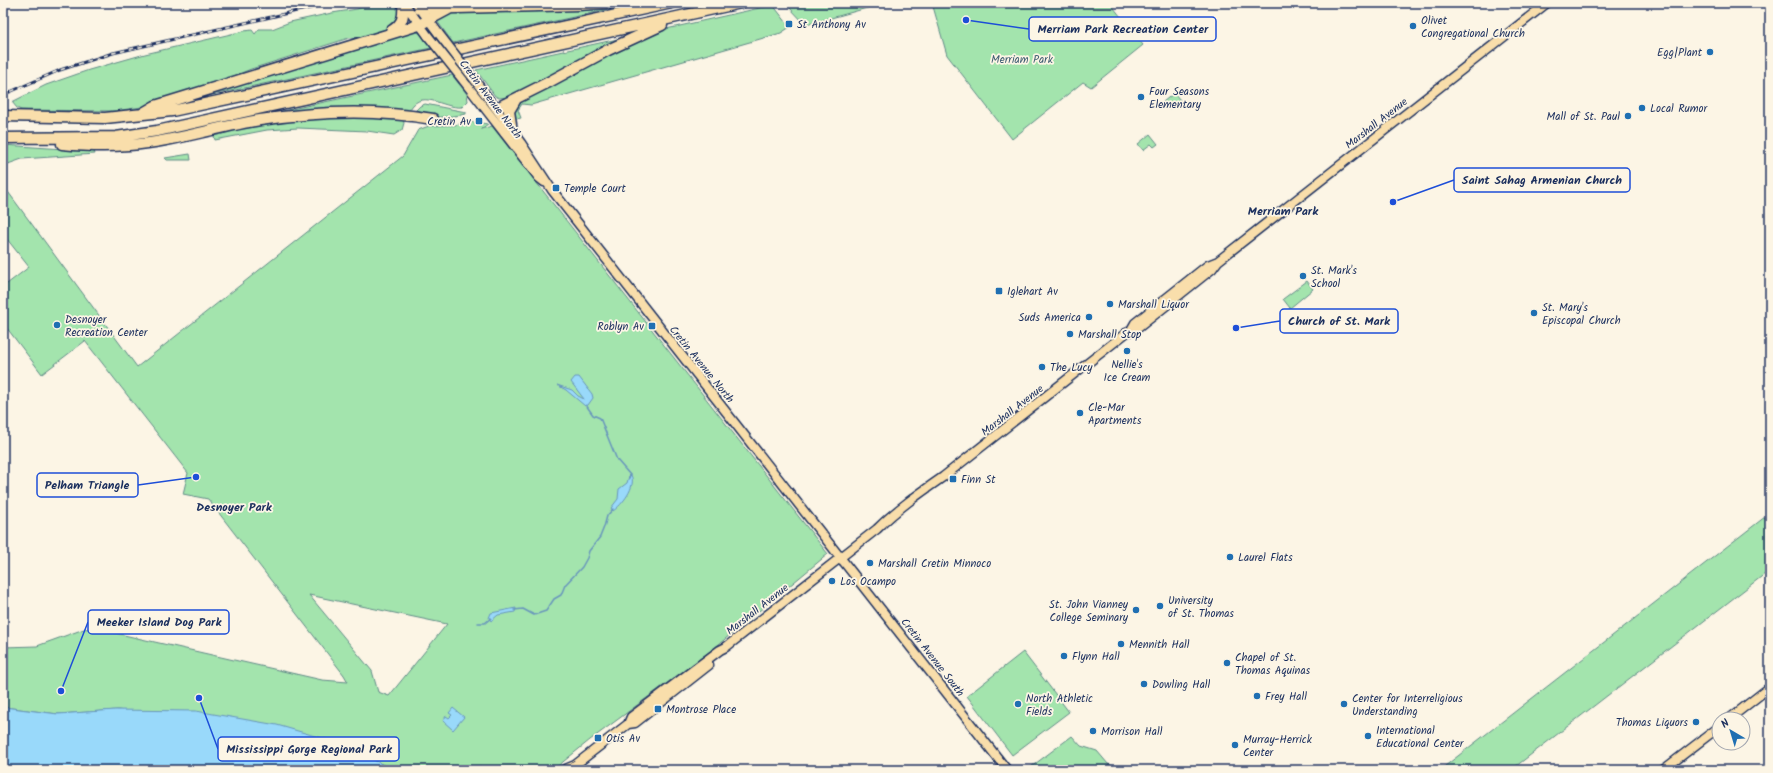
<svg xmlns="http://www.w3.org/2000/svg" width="1773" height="773" font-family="Kalam,sans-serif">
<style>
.green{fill:#a3e4ad;stroke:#5f8a86;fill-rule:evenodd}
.water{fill:#99d9fa;stroke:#6795bc}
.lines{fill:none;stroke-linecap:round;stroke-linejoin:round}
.stream{stroke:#6795bc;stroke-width:1.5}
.major-casing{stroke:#1b2f5e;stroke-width:11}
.highway-casing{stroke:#1b2f5e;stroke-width:13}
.major{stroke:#f9deab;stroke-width:8}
.highway{stroke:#f9deab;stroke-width:10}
.rail-casing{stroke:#1b2f5e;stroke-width:3}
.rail{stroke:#fcf5e5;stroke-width:1.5;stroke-dasharray:4.5;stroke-linecap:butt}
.major-bridge-casing{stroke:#1b2f5e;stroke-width:11;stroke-linecap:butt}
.major-bridge{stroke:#f9deab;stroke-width:8}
.poi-dot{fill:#1f6fb2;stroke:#fcf5e5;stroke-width:1.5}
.labels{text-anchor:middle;stroke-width:3.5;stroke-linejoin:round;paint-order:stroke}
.poi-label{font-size:11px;fill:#1b2f5e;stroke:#fcf5e5;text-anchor:start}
.park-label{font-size:11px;fill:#3d5c72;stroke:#fcf5e5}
.street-label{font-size:11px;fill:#1b2f5e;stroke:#fcf5e5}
.neighbourhood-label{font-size:12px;font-weight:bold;fill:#1b2f5e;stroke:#fcf5e5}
.leader{fill:none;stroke:#1d4ed8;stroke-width:1.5}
.callout-dot{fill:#1d4ed8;stroke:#fcf5e5;stroke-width:1.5}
.callout{fill:#fcf5e5;stroke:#1d4ed8;stroke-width:1.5}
.callout-label{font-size:12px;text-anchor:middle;font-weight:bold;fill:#1b2f5e}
</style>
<rect width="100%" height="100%" fill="#fcf5e5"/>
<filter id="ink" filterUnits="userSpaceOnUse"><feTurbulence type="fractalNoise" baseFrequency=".025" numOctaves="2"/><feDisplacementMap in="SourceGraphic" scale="8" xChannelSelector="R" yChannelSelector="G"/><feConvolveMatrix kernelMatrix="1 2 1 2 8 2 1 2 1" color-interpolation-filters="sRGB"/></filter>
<g filter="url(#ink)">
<path class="green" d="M374,3H398V12L401,13L390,29L363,37L349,38L251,69L185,96L155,105L115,111L21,110L17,108L12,102L46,85L89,70L145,54L244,31L252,30L255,34L259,29H272L290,22L332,13L357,9Z
M789,3H885L806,25L789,7Z
M932,3H1110L1143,45L1091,87L1083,82L1012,139L947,55Z
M625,4V6L453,43L437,21L447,15L456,13L565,10Z
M773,5L790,27L781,33L531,105L522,104L518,110L521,118L516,119L515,109L518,103L609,51L653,32Z
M412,31L420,33L431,48L184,101Z
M627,37L508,97L499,98L495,96L476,70Z
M452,75L467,94L468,101L462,107C442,109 420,86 408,113L268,114Z
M1174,93L1180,100L1169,109L1163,102Z
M425,104L466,112V114C449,117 430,120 414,112L420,106Z
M355,117H399L403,119L404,123L402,130L394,135L367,131L298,128L267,130L215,140L213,132L258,122Z
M474,122L475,124L482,123L488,124L481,129L492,126L828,554L713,649L590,740L553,770H393L343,744L118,710L58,714L4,707L3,647L37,646L84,629L93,628L322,680L348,682L344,675L208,499L183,494L188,473L85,341L42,374L3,323V287L29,267L3,234V185L137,367L403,156L418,130L429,126L454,125ZM309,595L447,624L389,696L378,692L372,671Z
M1150,134L1158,144L1154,147L1151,144L1143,150L1138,144Z
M3,145L94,151L95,154L22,159L8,164V165L3,168Z
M190,154L191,160H167L165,158Z
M1307,281L1313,289L1290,308L1283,299Z
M1770,513V570L1511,770H1440Z
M1023,652L1069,712L1012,755L967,696Z
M1072,736L1081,746L1097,751L1108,764L1115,767L1117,770H1027Z"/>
<path class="water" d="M575,377H579L592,394L593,398L588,405L585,406L566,390L557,385L572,390L578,396L584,399L571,382Z
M631,475C637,486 622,505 613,511L611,508L618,499L619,489L627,483L629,476Z
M516,608L515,612L498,615L491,621L489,618L491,613Z
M3,705L4,707L58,714L115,710L196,711L277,725L343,744L393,770H3Z
M453,708L464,717L453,730L443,721L446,716L449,718L452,715L449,713Z"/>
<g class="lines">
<path class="stream" d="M586,405L593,415L600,418L617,460L630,475L629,478
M514,610L523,609L534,615L546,611L554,599L561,595L565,585L582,567L587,558L589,551L600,537L604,527L607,516L613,509
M478,623H485L491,618"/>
<g class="major-casing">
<path id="major" d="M404,3L428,36
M416,3L439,34
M474,79L521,143L552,190L1007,770
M463,80L539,178L544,182
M1131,330L1135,323L1208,265L1218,261L1547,3
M1729,719L1770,687
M628,724L631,717L720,650L726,647L877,529C897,509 920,493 943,477L1126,333L1138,328L1212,269L1218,261
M563,770L575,765
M571,770L575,765L628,724L635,723L709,665
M1663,770L1719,727"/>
</g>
<g class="highway-casing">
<path id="highway" d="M419,9L578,5L610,3
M391,31C403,24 404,17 403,3
M497,108L547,83L608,50L662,25
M143,113L155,106L419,25L449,9
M3,116L105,118L172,111L672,3
M512,131L509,111L516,99
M3,138L116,137L157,131L741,3
M62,144C84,146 106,147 129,145C173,142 216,127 260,120C318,111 376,109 433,119"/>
</g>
<use href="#major" class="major"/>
<use href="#highway" class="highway"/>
<g class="rail-casing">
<path id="rail" d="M3,95L60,70L113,53L332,3"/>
</g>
<use href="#rail" class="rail"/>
<g class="major-bridge-casing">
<path id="major-bridge" d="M439,34L474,79
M428,36L463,80"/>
</g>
<use href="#major-bridge" class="major-bridge"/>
</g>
</g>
<g class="poi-dot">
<rect x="785" y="20" width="8" height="8" rx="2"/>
<circle cx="1413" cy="26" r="4"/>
<circle cx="1710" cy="52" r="4"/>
<circle cx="1141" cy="97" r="4"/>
<circle cx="1642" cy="108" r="4"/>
<circle cx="1628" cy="116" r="4"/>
<rect x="475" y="117" width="8" height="8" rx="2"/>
<rect x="552" y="184" width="8" height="8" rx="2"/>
<circle cx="1303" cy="276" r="4"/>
<rect x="995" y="287" width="8" height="8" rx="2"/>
<circle cx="1110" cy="304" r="4"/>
<circle cx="1534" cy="313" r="4"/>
<circle cx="1089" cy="317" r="4"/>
<circle cx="57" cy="325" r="4"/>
<rect x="648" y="322" width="8" height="8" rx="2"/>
<circle cx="1070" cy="334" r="4"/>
<circle cx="1127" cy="351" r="4"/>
<circle cx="1042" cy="367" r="4"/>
<circle cx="1080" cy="413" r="4"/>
<rect x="949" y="475" width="8" height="8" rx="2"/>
<circle cx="1230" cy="557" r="4"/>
<circle cx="870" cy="563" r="4"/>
<circle cx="832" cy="581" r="4"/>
<circle cx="1160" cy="606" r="4"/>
<circle cx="1136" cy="610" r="4"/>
<circle cx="1121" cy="644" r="4"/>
<circle cx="1064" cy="656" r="4"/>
<circle cx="1227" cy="663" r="4"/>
<circle cx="1144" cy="684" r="4"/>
<circle cx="1257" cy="696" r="4"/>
<circle cx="1018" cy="704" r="4"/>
<circle cx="1344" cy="704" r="4"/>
<rect x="654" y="705" width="8" height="8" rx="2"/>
<circle cx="1696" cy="722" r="4"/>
<circle cx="1093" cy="731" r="4"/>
<circle cx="1368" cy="736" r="4"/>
<rect x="594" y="734" width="8" height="8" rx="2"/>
<circle cx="1235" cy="745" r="4"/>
</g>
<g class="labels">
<g class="poi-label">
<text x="1421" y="24">Olivet<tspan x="1421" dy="13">Congregational Church</tspan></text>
<text x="797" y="28">St Anthony Av</text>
<text x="1702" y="56" text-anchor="end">Egg|Plant</text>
<text x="1149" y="95">Four Seasons<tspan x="1149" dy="13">Elementary</tspan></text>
<text x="1650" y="112">Local Rumor</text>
<text x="1620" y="120" text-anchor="end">Mall of St. Paul</text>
<text x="471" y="125" text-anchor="end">Cretin Av</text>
<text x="564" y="192">Temple Court</text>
<text x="1311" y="274">St. Mark's<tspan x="1311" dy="13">School</tspan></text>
<text x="1007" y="295">Iglehart Av</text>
<text x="1118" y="308">Marshall Liquor</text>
<text x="1542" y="311">St. Mary's<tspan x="1542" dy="13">Episcopal Church</tspan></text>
<text x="1081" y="321" text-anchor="end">Suds America</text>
<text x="65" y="323">Desnoyer<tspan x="65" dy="13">Recreation Center</tspan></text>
<text x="644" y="330" text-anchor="end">Roblyn Av</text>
<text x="1078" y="338">Marshall Stop</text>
<text x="1127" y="368" text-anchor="middle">Nellie's<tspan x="1127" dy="13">Ice Cream</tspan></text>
<text x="1050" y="371">The Lucy</text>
<text x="1088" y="411">Cle-Mar<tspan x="1088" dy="13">Apartments</tspan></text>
<text x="961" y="483">Finn St</text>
<text x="1238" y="561">Laurel Flats</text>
<text x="878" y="567">Marshall Cretin Minnoco</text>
<text x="840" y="585">Los Ocampo</text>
<text x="1168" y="604">University<tspan x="1168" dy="13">of St. Thomas</tspan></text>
<text x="1128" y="608" text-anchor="end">St. John Vianney<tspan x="1128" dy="13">College Seminary</tspan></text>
<text x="1129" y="648">Mennith Hall</text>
<text x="1072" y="660">Flynn Hall</text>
<text x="1235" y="661">Chapel of St.<tspan x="1235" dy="13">Thomas Aquinas</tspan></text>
<text x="1152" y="688">Dowling Hall</text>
<text x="1265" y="700">Frey Hall</text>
<text x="1026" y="702">North Athletic<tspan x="1026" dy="13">Fields</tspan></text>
<text x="1352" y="702">Center for Interreligious<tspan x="1352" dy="13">Understanding</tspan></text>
<text x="666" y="713">Montrose Place</text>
<text x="1688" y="726" text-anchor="end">Thomas Liquors</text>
<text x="1376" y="734">International<tspan x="1376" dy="13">Educational Center</tspan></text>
<text x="1101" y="735">Morrison Hall</text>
<text x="606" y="742">Otis Av</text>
<text x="1243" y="743">Murray-Herrick<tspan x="1243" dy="13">Center</tspan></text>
</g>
<g class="park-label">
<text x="1022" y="63">Merriam Park</text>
</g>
<g class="street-label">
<text transform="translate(491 99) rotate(53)" y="4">Cretin Avenue North</text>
<text transform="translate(1376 123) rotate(-38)" y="4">Marshall Avenue</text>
<text transform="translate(702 364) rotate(51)" y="4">Cretin Avenue North</text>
<text transform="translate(1012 410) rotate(-38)" y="4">Marshall Avenue</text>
<text transform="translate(757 609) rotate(-38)" y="4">Marshall Avenue</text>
<text transform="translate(933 657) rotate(52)" y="4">Cretin Avenue South</text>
</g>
<g class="neighbourhood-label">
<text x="1283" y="215">Merriam Park</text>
<text x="234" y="511">Desnoyer Park</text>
</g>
</g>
<path class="leader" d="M966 20L1029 29M1393 202L1454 180M1236 328L1280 321M196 477L138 485M61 691L88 622M199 698L218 749"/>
<g class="callout-dot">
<circle cx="966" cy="20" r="4"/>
<circle cx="1393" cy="202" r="4"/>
<circle cx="1236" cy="328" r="4"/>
<circle cx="196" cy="477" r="4"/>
<circle cx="61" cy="691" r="4"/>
<circle cx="199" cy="698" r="4"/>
</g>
<g class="callout">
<rect x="1029" y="17" width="187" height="24" rx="4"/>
<rect x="1454" y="168" width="176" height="24" rx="4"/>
<rect x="1280" y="309" width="118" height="24" rx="4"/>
<rect x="37" y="473" width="101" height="24" rx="4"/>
<rect x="88" y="610" width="141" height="24" rx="4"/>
<rect x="218" y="737" width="181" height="24" rx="4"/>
</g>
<g class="callout-label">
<text x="1123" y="33">Merriam Park Recreation Center</text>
<text x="1542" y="184">Saint Sahag Armenian Church</text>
<text x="1339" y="325">Church of St. Mark</text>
<text x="87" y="489">Pelham Triangle</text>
<text x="159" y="626">Meeker Island Dog Park</text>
<text x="309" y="753">Mississippi Gorge Regional Park</text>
</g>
<rect width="1773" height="773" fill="none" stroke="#fcf5e5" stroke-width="16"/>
<rect x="8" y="8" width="1757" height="757" fill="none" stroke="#1b2f5e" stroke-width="1.5" filter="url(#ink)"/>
<g transform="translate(1731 731) rotate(322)"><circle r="19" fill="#fcf5e5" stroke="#a2a6af"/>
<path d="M0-3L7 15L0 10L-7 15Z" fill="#1f6fb2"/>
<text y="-6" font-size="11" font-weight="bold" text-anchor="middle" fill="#1b2f5e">N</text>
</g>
</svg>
